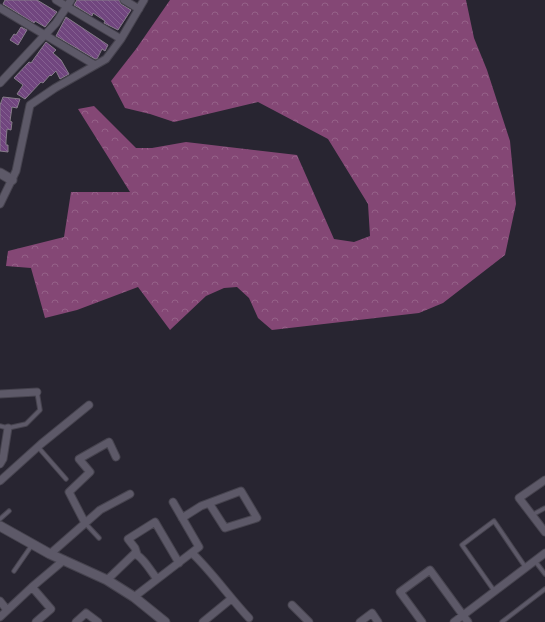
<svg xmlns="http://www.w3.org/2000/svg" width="545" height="622" font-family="'Varela Round',sans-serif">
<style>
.forest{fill:url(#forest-crowns)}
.building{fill:url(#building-back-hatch);stroke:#867c8a}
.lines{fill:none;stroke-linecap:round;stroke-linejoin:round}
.service-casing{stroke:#46434e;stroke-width:5.5}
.minor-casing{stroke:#46434e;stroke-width:9}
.tertiary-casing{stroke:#46434e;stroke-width:11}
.service{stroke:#5d5968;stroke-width:3.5}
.minor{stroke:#5d5968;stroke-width:7}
.tertiary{stroke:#5d5968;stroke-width:9}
</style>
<defs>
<pattern id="forest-crowns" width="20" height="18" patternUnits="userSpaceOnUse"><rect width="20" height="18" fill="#844775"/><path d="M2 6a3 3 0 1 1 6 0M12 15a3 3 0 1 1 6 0" fill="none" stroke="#956188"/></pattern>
<pattern id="building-back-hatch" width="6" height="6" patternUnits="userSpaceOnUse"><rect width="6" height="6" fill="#71467f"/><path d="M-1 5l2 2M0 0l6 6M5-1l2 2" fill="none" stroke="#856091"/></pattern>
</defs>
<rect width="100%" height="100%" fill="#282531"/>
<path class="forest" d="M170,0H466L474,38L487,70L510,141L516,204L505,255L443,303L419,313L272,330L258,318L249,298L237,287L224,288L206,296L170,330L138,287L77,310L45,318L31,268L6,266L8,251L64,237L71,192H130L78,109L94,106L136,148H152L186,142L297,155L334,239L354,242L370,236L368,204L328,139L258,102L174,122L150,114L125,108L111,81L136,49Z"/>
<path class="building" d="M5,0H37L57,12L45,27L35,21L34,23L3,4Z
M77,0H119L121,4L131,10L118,30L104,23L105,21L93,13L92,16L74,5Z
M66,17L108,45L105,51L102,49L97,59H95L56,36Z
M21,27L27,30L18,45L10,40L14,34L16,35Z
M46,42L56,50L53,53L61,60L69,74L60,79L56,71L51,76L50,75L43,83L41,82L25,99L17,94L23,85L14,78L29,62L31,63Z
M3,97L20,99L17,108L12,107L10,121L12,122L11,130L7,129L6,141V145H8V152L0,151V105Z"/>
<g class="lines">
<g class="service-casing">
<path id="service" d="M0,426L8,428L26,424L40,410L37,392
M38,447L66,479
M532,515L545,508
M0,519L9,511
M85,523L99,538
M535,561L545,574
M14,571L32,545
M495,592L462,545L494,521L526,568
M502,622L545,589"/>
</g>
<g class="minor-casing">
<path id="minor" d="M56,0L121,39
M124,0L139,9
M0,8L95,65
M0,83L56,23L71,0
M0,204L16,171L30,105L55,88L106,59L121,39L144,0
M0,394L37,392
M0,464L3,459L8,428
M545,480L519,498L545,532
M0,481L41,444L89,405
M182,518L201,506L241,491L257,518L225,528L209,503
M85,523L69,492L90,472L79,459L109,442L116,457
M192,553C213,573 229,597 249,618
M50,554L100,510L130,494
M137,554L135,548L128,539L155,522L179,563
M107,580L134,554C142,555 152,573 157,579
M134,597L199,547L173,502
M0,601L7,610
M292,605L309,622
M0,617L32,587
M36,622L51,609L32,587L64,560
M76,622L86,613L98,622
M203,622L231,599
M360,622L372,613L378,622
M422,622L400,592L430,570L468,622
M454,622L545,553"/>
</g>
<g class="tertiary-casing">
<path id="tertiary" d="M0,173L12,180
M0,526L50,554L107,580L134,597L165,622"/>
</g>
<use href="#service" class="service"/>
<use href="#minor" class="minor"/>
<use href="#tertiary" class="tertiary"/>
</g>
</svg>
